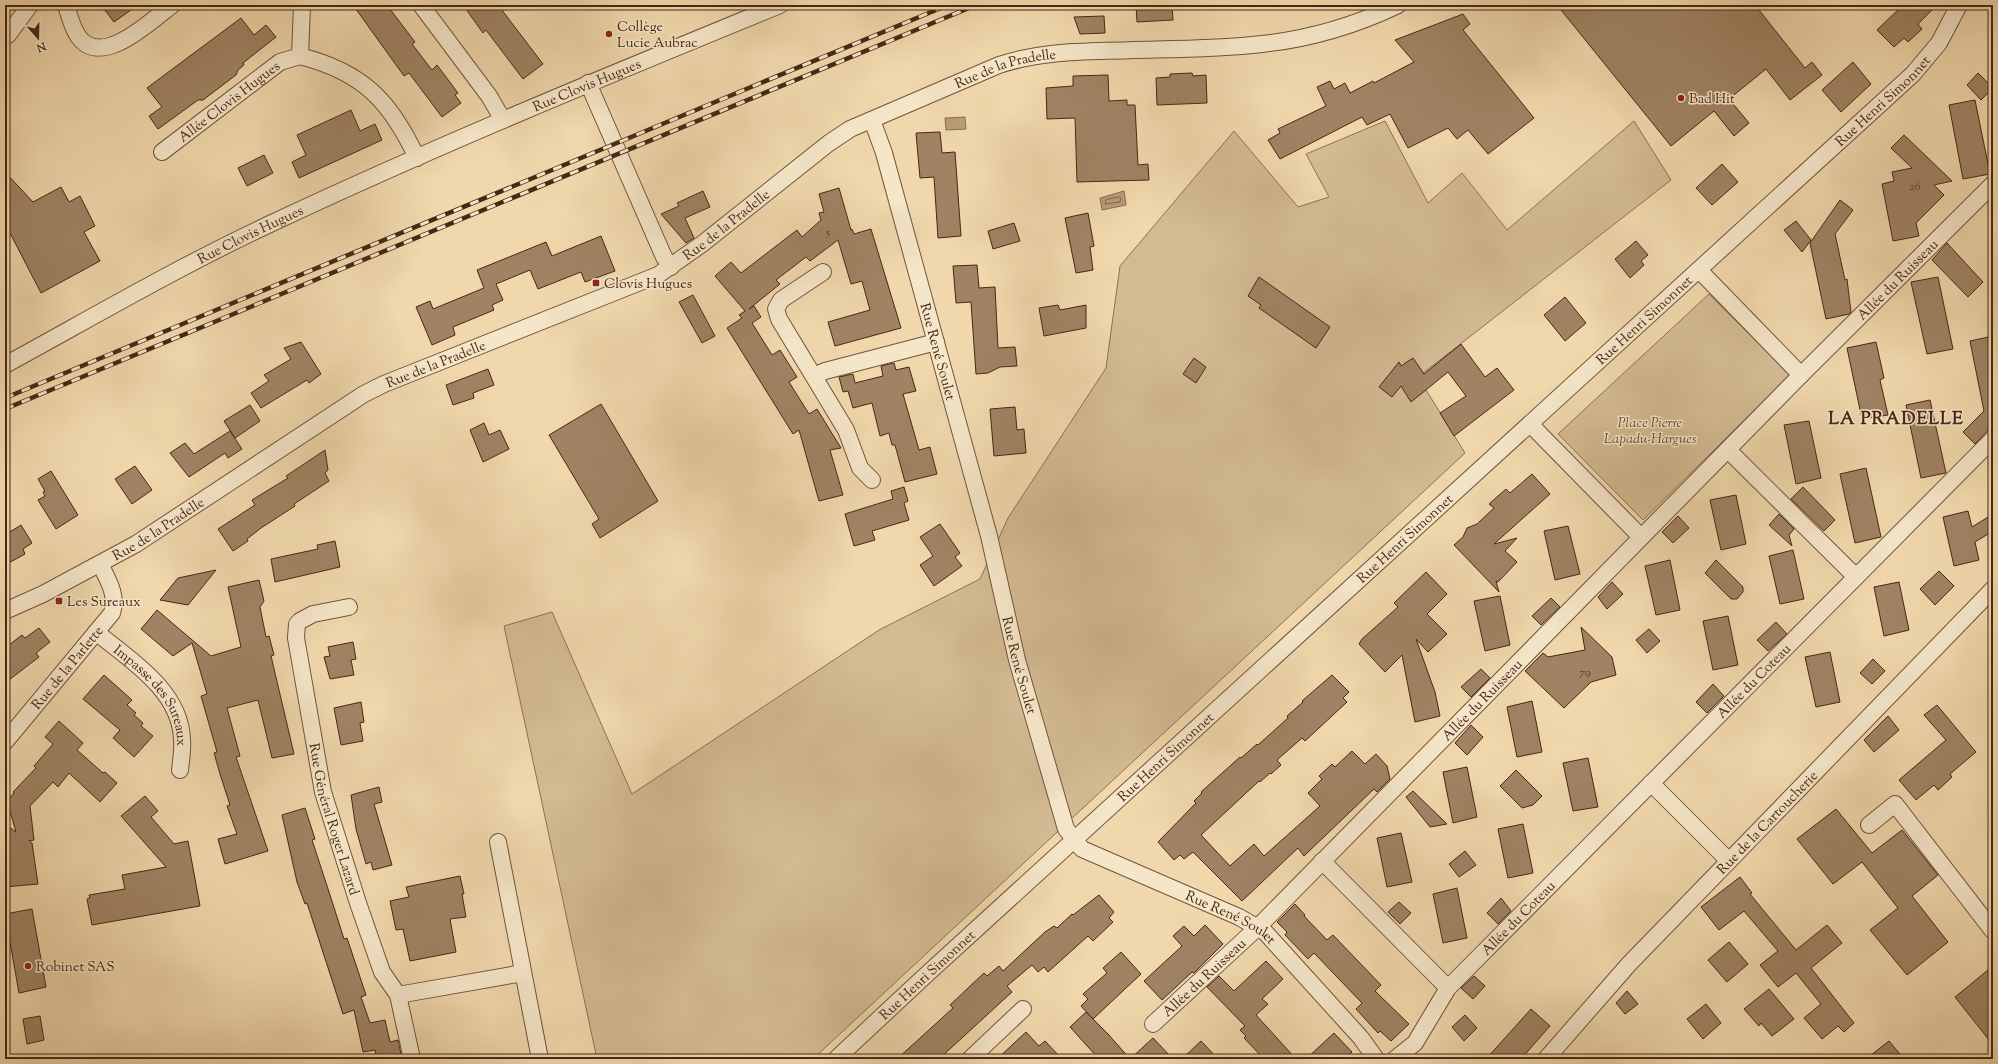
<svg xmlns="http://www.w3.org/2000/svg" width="1998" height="1064" font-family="'Sorts Mill Goudy',serif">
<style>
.green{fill:#d3ba92;stroke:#8e7053}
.water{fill:#b79c78;stroke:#8b6d50}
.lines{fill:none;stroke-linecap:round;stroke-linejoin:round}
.shore{stroke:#806246;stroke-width:1}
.building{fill:#9f8363;stroke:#482714}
.minor-casing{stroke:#72533a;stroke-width:18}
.minor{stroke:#f5e6c9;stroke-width:16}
.rail-casing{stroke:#482714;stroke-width:4.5}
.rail{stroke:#f5e6c9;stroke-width:3;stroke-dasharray:9;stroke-linecap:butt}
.poi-dot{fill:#8f2418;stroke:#f5e6c9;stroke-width:1.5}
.labels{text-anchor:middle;stroke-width:3;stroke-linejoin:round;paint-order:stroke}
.number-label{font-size:12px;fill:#5e3e28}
.poi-label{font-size:14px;fill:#482714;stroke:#f5e6c9;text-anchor:start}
.street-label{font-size:14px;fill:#482714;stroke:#f5e6c9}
.park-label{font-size:14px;font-style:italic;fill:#64442d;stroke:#f5e6c9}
.district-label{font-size:18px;font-weight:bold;letter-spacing:1px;fill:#482714;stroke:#f5e6c9}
</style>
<rect width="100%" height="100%" fill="#f0d8ac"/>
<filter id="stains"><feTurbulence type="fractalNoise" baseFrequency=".005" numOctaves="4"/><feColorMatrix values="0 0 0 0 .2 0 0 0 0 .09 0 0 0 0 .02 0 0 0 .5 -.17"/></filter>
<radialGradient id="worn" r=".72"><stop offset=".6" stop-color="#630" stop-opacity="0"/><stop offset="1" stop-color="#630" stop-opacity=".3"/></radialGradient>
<path class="green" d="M1385,121L1428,203L1462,173L1507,230L1634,121L1671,180L1418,377L1465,453L813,1059H597L504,626L552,612L632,794L879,630L980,579L1008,518L1106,368L1120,266L1234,131L1298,207L1329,197L1306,154Z
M1709,294L1790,375L1643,520L1558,434Z"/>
<path class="water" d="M965,117L966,129L946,130L945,118Z
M1124,191L1126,205L1102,210L1100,198Z"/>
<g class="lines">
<path class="shore" d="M1119,197L1121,198L1120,202L1105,204L1106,200Z"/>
</g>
<path class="building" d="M101,5H138L114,22Z
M353,5H387L415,42L412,44L432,70L437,65L458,93L455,95L461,103L442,117L409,73L404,76Z
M463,5H498L543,64L523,79L486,30L483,33Z
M1136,5H1172L1173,20L1137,22Z
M1557,5H1755L1805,68L1812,62L1822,75L1790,100L1766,69L1729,99L1749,123L1734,136L1714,111L1671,146Z
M1903,5H1937L1918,24L1922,29L1908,42L1904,38L1894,47L1877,30Z
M1463,14L1470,24L1463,30L1534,118L1488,154L1468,130L1457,139L1448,128L1408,148L1390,114L1367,125L1362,117L1280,159L1268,140L1280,133L1278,129L1326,106L1317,87L1330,81L1334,89L1345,83L1350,93L1373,81L1374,83L1414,62L1395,40Z
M1104,16L1105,33L1080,34L1074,17Z
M241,18L254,35L266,25L276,37L243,63L244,65L238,70L236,75L203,100H198L158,129L149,116L162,107L147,88Z
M1853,62L1871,84L1841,112L1822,90Z
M1192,73L1193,76L1206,75L1207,103L1157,105L1156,78L1170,77V74Z
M1978,73L1993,88L1981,100L1967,85Z
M1108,75L1109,101L1127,100V105H1135L1138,165L1148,164L1149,180L1077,182L1075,118L1047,119L1046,88L1073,86V76Z
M1975,100L1990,174L1963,179L1949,105Z
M351,110L360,131L375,124L382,140L299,178L292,162L306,155L297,135Z
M940,132L942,153L955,152L961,236L938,238L934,177L920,178L916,133Z
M1904,135L1952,181L1934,185L1944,195L1916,223L1919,236L1893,241L1882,184L1894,181L1892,172L1912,168L1891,148Z
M264,155L273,173L247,186L238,168Z
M1722,164L1738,182L1712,205L1696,188Z
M5,172L33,202L61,187L69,202L80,196L95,226L84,232L100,261L41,293L10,233L5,236Z
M839,188L851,230L852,229L854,234L871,229L901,328L835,346L828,322L870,310L862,281L851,284L838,240L810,261L806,257L776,280L780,284L749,309L754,306L761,317L752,323L772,355L780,350L797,377L789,382L809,414L817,409L841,448L830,450L843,495L819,501L799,430L793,434L727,328L742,318L739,315L745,311L715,276L731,262L741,273L797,230L802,237L821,220L819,213L824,212L819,194Z
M703,191L710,207L685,218L694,238L686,243L661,214L679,206L677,203Z
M1840,200L1853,210L1835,234L1845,280L1847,279L1851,312L1849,314L1826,319L1810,243Z
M1088,213L1094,246L1090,247L1093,270L1076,273L1065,218Z
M1796,221L1811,240L1802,252L1784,230Z
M1014,223L1020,241L993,249L988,231Z
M601,236L615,271L585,282L581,272L538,289L530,270L496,284L503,300L492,305L494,310L453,327L455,335L432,345L416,307L430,301L433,309L484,288L477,270L546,242L552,256Z
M1636,241L1648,255L1641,261L1644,265L1630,278L1615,259Z
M1947,243L1983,282L1968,297L1932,260Z
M977,265L979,288L995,287L998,348L1015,347L1017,366L1000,367L988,373L976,374L971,302L956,303L953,266Z
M1259,277L1330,327L1316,348L1259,308L1261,305L1248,296Z
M1938,277L1953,349L1927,354L1911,282Z
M693,295L715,336L702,343L679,302Z
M1565,297L1586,323L1565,341L1544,315Z
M1058,305L1060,310L1086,305V328L1044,336L1039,308Z
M1993,336V425L1975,444L1963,432L1984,411L1970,341Z
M301,342L321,374L309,383L307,380L261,408L251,393L269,381L264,375L291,359L284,348Z
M1876,342L1884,378L1880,380L1888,415L1862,419L1847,348Z
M1461,344L1485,377L1497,368L1514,390L1454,436L1440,413L1466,396L1448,372L1411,402L1401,386L1392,397L1379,387L1399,362L1401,366L1413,358L1424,374Z
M1194,358L1206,367L1196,383L1183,374Z
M894,363L896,370L909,367L916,391L903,394L919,450L930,447L937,474L905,482L895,445H892L889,433L880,436L872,403L853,408L848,391L843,392L839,377L853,374L855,383L883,376L881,366Z
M488,369L494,385L473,393L474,398L453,405L446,385Z
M1930,400L1946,473L1921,478L1906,405Z
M601,404L658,501L600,538L592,524L599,519L549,435Z
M250,405L260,421L235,438L224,421Z
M1015,407L1017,430L1024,429L1026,453L994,456L990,409Z
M1809,421L1821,478L1796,484L1784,425Z
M484,423L489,435L500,430L509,449L483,462L470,430Z
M230,431L242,449L228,458L225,453L189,477L170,453L185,443L194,454Z
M325,450L328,470L325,473L329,481L294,504L295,506L261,528L247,539L248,541L233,551L218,529L255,505L252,500L288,478L286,476Z
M135,466L152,490L132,504L115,479Z
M1866,468L1881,537L1855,543L1840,474Z
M51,471L78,515L56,529L38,500L45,496L43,492L45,491L38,479Z
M1532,474L1550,494L1494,544L1517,538L1505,551L1517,562L1498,582L1496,581L1499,592L1454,545L1463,537L1467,528L1477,524L1494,508L1489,504L1506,489L1510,493Z
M904,487L908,501L904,503L909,520L872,531L875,540L854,546L845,514L893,499L891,491Z
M1803,487L1835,520L1824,531L1791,499Z
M1736,495L1746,544L1721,550L1710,500Z
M1968,511L1972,527L1993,514V531L1975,542L1979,560L1954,566L1943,517Z
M1779,514L1794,529L1789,535L1792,546L1769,525Z
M1678,516L1689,528L1673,543L1662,532Z
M940,524L960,553L955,557L962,566L934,586L920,565L933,556L920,537Z
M21,525L32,543L23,549L25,554L5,565V535Z
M1568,526L1580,574L1555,580L1544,531Z
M335,541L340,567L275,582L271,559L318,549L317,545Z
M1793,550L1804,599L1780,604L1769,556Z
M1670,560L1680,610L1656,615L1645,566Z
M1716,560L1743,587V592L1737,599H1731L1705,573Z
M216,570L188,605L160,600L178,578Z
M1939,571L1954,586L1935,605L1920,589Z
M1426,572L1447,594L1427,614L1447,634L1428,652L1416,639L1435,692L1440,716L1415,722L1402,655L1385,672L1359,644L1362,639L1398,607L1394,603Z
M259,580L264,601L260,607L266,637L269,636L274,655L271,656L294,754L272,758L258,700L227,708L240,756L236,757L268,851L225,864L218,839L237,834L227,806L230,805L220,774L214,753L217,752L201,696L207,694L192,643L173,656L141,629L157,610L211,656L241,647L228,587Z
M1612,582L1623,594L1607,609L1598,597Z
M1899,582L1909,630L1884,636L1874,587Z
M1500,596L1510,645L1485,651L1474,601Z
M1551,598L1560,607L1541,625L1532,616Z
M1728,616L1738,665L1713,670L1703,621Z
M1776,622L1787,634L1768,651L1757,640Z
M1581,627L1612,657L1616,675L1591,682L1564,708L1525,671L1543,653L1548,657L1585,650Z
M39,628L50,642L36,653L39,657L5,683V648L22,635L25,638Z
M1649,629L1660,641L1647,653L1636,640Z
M353,642L356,659L351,660L354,675L330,679L324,657L330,656L328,647Z
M1830,652L1840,702L1816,707L1805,657Z
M1873,659L1885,671L1872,684L1860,673Z
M1481,669L1490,678L1471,697L1461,687Z
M104,675L132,700L127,705L136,713L134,715L143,723L141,726L153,736L134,757L113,738L120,730L83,699Z
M1332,675L1349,692L1343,698L1347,702L1305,741L1302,738L1277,760L1281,765L1271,774L1270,773L1260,782L1259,781L1201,835L1230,866L1254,844L1264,856L1320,806L1308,793L1322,779L1319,776L1332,764L1335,767L1352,751L1365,764L1376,754L1387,766L1390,779L1377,792L1374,789L1304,856L1298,848L1242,901L1193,852L1184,859L1180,855L1174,860L1158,842L1196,803L1194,801L1202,793L1201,792L1240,757L1241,758L1257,744L1258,745L1288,718L1287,716L1303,702L1302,701Z
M1713,684L1724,696L1707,713L1696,702Z
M1532,701L1542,752L1517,757L1507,707Z
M361,702L364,722L360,723L363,741L341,745L334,708Z
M1937,705L1976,752L1950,774L1952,777L1938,790L1934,785L1916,800L1899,780L1946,740L1924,715Z
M1888,716L1899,730L1874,752L1864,740Z
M59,721L83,743L77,750L103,773L105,772L117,783L100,802L69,773L58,787L53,782L30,806L34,840L29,841L32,843L38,884L5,887V824L16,832L7,801L14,793L13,792L36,768L34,766L53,744L45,737Z
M1471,725L1483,737L1467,755L1455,743Z
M1588,758L1598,807L1573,811L1563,763Z
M1467,767L1477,817L1453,823L1443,772Z
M1516,770L1542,796L1533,805L1522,808L1500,786Z
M379,787L382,802L374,804L392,865L373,870L371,862L366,864L356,829L351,795Z
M1413,791L1447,824L1430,827L1406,797Z
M145,796L158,811L151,817L174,844L188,841L200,906L92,925L87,899L90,898L89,895L125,889L122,875L166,867L121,816Z
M305,808L315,839L312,840L330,895L344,939L347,938L366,995L361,997L370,1023L385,1020L390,1042L398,1040L401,1054L380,1059L379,1054L376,1055L375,1050L363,1052L354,1010L343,1014L307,903L305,904L297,882L282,815Z
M1836,809L1872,853L1902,830L1938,875L1912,896L1948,942L1907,975L1870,930L1898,908L1862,862L1833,884L1797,839Z
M1523,824L1533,873L1508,878L1498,829Z
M1401,833L1412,882L1387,887L1377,838Z
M1465,851L1476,865L1459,877L1449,864Z
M460,876L464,894H462L466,917L450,919L456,952L410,961L403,929L396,930L390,901L409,897L406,887Z
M1740,877L1752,893L1750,894L1796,950L1827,925L1842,943L1811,968L1854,1023L1844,1032L1838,1026L1822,1039L1804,1018L1821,1004L1796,973L1778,987L1760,965L1778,951L1744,911L1719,930L1701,907Z
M1457,888L1467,938L1443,943L1433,894Z
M1099,895L1114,912L1109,918L1113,922L1093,941L1088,936L1048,972L1044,967L1038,972L1032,965L1007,986L1012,992L939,1059H897L953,1008L950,1005L984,973L987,976L999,966L1003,971L1045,932L1054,926L1057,928L1072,914L1073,915Z
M1501,898L1511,911L1498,924L1487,913Z
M1399,902L1411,913L1400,924L1388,912Z
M1295,904L1305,915L1304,916L1327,940L1333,935L1381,985L1375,991L1409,1024L1391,1041L1380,1031L1378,1033L1356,1009L1362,1003L1314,953L1308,959L1285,935L1287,932L1277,922Z
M32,909L46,987L19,993L5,914Z
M1205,925L1223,944L1194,973L1192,972L1162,1000L1144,981L1182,946L1173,936L1184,926L1194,936Z
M1729,942L1748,964L1727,982L1708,960Z
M1121,952L1141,974L1093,1019L1081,1006L1088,999L1083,994L1107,973L1103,968Z
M1266,961L1283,979L1262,999L1268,1004L1256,1015L1296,1059H1264L1244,1038L1246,1036L1240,1030L1245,1026L1207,987L1219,976L1234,991Z
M1993,966V1045L1955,997Z
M1474,976L1485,986L1473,999L1461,988Z
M1769,989L1794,1019L1772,1036L1761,1023L1759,1026L1744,1009Z
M1627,991L1638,1004L1625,1014L1616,1003Z
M1706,1004L1721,1023L1703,1039L1687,1019Z
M1531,1009L1550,1026L1521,1059H1486Z
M1086,1012L1108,1034L1130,1059H1099L1070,1027Z
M1465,1015L1477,1028L1464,1041L1452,1027Z
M40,1016L44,1040L27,1044L23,1019Z
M1026,1032L1039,1046L1045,1041L1062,1059H997Z
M1334,1033L1352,1052L1343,1059H1306Z
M1153,1038L1173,1059H1130Z
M1201,1041L1218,1059H1182Z
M1889,1041L1904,1059H1866Z"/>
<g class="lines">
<g class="minor-casing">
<g id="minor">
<path d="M66,5C69,15 72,27 78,36C101,70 152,20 172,5"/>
<path d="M302,5L300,56C362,72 390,100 417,158"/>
<path d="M421,5L489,96L503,120"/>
<path d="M8,35L30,5"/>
<path d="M588,83L664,257L671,267"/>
<path id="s1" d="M872,120L884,153L989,536L1017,660L1066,829L1082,849L1239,917L1265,932L1361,1038L1376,1059"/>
<path id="s2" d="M162,152L280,62L300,56"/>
<path d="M1699,270L1801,375"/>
<path d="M823,272L781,300L776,309L779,319L846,430L860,468L872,480"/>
<path id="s3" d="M5,365C93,317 180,266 270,224C438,145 609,75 780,5"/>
<path d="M814,376L825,371L936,342"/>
<path d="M1530,424L1641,537"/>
<path d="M1728,450L1856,577"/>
<path id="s4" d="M349,607L313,614L300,621L297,624L296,638L323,792L358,903L382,972L398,995L412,1059"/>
<path id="s5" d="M5,611L43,594L136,544L364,394L384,384L658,275L702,244L829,143L850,129L999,65C1044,50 1087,52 1134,50C1176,49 1219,49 1262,44C1308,39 1356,25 1398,5"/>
<path id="s6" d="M96,632C130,660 180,690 182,739C183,750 181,760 180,770"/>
<path id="s7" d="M5,742L112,613C118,596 108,580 100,564"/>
<path d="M1651,783L1729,861"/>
<path d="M1869,825L1895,804L1993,931"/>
<path d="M498,842L540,1059"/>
<path d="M1322,861L1448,988"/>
<path d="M398,995L523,973"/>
<path id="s8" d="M1153,1024L1257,928L1801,375L1993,184"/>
<path id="s9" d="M836,1059L926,975L1913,74L1939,43L1959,5"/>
<path d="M970,1059L1023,1009"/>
<path id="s10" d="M1395,1059L1415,1043L1448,988L1993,439"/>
<path id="s11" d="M1546,1059L1629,964L1993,589"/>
</g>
</g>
<use href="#minor" class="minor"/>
<g class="rail-casing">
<path id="rail" d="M5,398L948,5
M5,409L976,5"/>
</g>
<use href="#rail" class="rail"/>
</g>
<g class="poi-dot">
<circle cx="609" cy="34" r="4"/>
<circle cx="1681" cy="98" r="4"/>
<rect x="592" y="279" width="8" height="8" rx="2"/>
<rect x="55" y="597" width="8" height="8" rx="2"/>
<circle cx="28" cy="966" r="4"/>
</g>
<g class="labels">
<g class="number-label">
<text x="1915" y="190">26</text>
<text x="828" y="236">5</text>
<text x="1585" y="676">79</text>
</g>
<g class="poi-label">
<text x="617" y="31">Collège<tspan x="617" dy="16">Lucie Aubrac</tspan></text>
<text x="1689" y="103">Bad Hit</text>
<text x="604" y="288">Clovis Hugues</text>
<text x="67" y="606">Les Sureaux</text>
<text x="36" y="971">Robinet SAS</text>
</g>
<g class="street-label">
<text dy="5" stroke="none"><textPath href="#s5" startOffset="1146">Rue de la Pradelle</textPath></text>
<text dy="5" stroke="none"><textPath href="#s3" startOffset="646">Rue Clovis Hugues</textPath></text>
<text dy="5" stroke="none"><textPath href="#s9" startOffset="1419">Rue Henri Simonnet</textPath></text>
<text dy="5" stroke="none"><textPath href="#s2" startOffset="84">Allée Clovis Hugues</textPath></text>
<text dy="5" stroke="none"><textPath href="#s5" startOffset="822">Rue de la Pradelle</textPath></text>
<text dy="5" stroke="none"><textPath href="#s3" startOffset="278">Rue Clovis Hugues</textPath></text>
<text dy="5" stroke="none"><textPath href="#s8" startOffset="1053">Allée du Ruisseau</textPath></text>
<text dy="5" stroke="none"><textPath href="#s9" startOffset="1095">Rue Henri Simonnet</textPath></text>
<text dy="5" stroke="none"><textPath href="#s1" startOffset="241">Rue René Soulet</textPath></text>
<text dy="5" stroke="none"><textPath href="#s5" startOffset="498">Rue de la Pradelle</textPath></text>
<text dy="5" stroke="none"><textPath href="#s5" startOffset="174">Rue de la Pradelle</textPath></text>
<text dy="5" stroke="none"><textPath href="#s9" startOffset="771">Rue Henri Simonnet</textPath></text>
<text dy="5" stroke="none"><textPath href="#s1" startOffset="565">Rue René Soulet</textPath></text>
<text dy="5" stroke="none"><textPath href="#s7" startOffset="97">Rue de la Parlette</textPath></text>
<text dy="5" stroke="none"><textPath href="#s10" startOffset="523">Allée du Coteau</textPath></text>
<text dy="5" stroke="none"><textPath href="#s6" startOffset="87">Impasse des Sureaux</textPath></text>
<text dy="5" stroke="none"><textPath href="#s8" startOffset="462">Allée du Ruisseau</textPath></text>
<text dy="5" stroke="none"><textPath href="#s9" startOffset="447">Rue Henri Simonnet</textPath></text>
<text dy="5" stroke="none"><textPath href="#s4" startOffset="255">Rue Général Roger Lazard</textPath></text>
<text dy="5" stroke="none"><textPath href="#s11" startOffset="324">Rue de la Cartoucherie</textPath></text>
<text dy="5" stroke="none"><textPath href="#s10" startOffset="189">Allée du Coteau</textPath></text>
<text dy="5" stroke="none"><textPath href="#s1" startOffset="925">Rue René Soulet</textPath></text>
<text dy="5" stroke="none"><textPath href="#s9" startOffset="124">Rue Henri Simonnet</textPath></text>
<text dy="5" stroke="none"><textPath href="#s8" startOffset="69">Allée du Ruisseau</textPath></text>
</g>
<g class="park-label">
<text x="1650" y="427">Place Pierre<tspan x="1650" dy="16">Lapadu-Hargues</tspan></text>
</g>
<g class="district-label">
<text x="1896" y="424">LA PRADELLE</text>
</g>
</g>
<rect width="1998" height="1064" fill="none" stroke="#f0d8ac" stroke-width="20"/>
<rect x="6" y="6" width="1986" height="1052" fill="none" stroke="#482714" stroke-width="2"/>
<rect x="10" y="10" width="1978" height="1044" fill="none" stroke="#482714"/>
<g transform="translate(38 38) rotate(160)" stroke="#f5e6c9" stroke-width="3" paint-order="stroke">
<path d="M0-3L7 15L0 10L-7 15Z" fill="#482714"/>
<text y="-6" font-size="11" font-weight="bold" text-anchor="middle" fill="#482714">N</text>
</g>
<rect width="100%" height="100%" filter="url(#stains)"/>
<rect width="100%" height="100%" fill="url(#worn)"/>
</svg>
